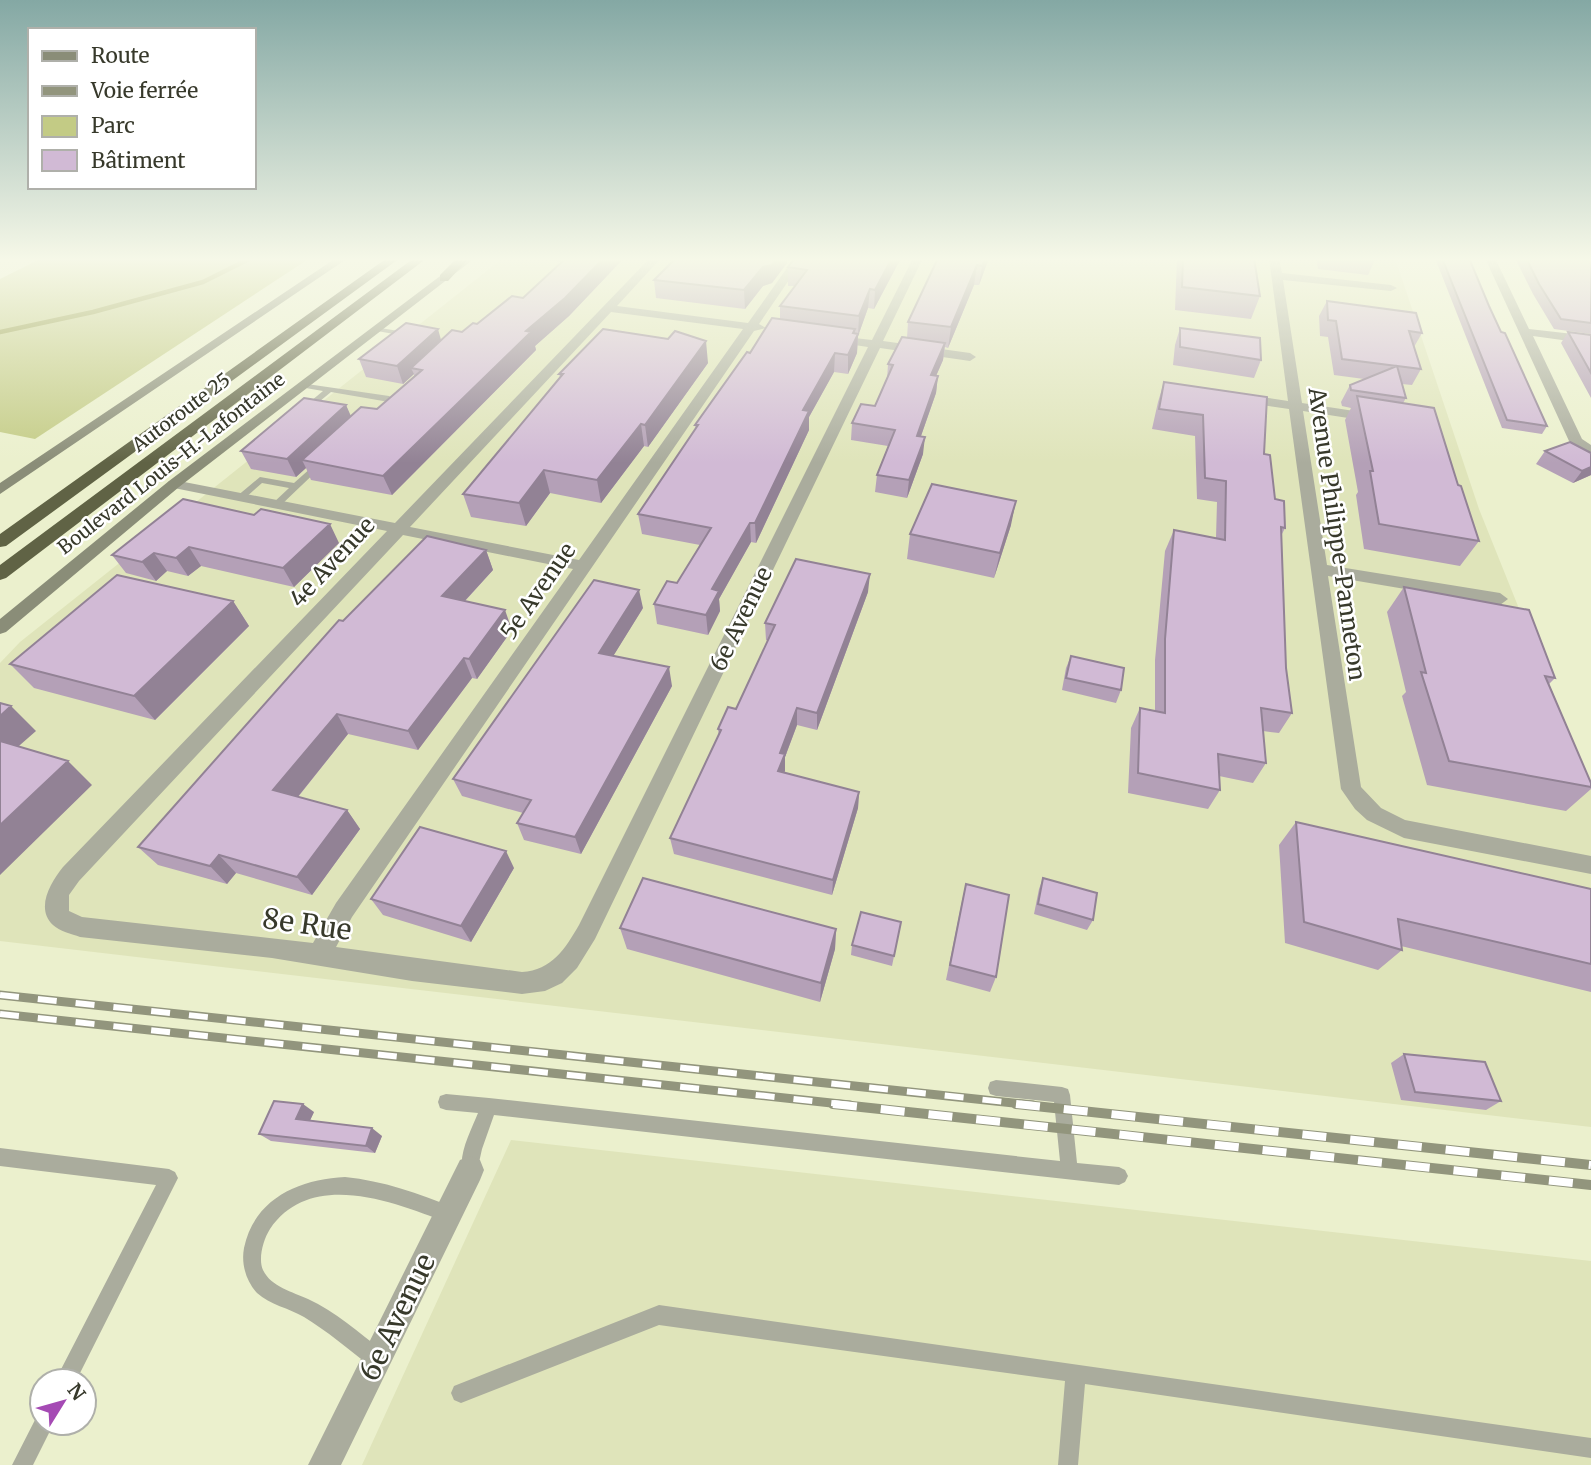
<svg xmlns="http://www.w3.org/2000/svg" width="1591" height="1465" font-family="Merriweather,serif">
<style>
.built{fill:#dfe4ba}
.green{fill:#c3cb85}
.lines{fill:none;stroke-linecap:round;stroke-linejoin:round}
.stream{stroke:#8e953d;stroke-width:4.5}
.service{fill:#aaac9d;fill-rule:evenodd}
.minor{fill:#aaac9d;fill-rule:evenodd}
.secondary{fill:#8a8d78;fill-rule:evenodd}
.motorway{fill:#606345;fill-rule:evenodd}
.rail-far1-casing{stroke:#92957d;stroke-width:9}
.rail-casing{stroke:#92957d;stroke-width:10}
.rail-far1{stroke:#fff;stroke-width:6;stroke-dasharray:19;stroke-linecap:butt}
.rail{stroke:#fff;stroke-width:8;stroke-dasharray:24;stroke-linecap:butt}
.wall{fill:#b4a0b7}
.shaded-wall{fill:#928295}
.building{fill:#d1bad5;stroke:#928295;stroke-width:2}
.labels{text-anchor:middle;stroke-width:5;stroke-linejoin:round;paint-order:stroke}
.far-street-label{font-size:19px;fill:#37392b;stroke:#fff}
.street-label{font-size:23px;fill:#37392b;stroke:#fff}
.near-street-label{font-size:28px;fill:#37392b;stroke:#fff}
</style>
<rect width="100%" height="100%" fill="#ebf0cd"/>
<path class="built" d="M503,258H1395L1479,509L1591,788V1127L0,941V663L20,642Z
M511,1140L1591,1261V1465H362Z"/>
<path class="green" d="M42,258H310L35,439L0,432V279Z"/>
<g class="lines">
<path class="stream" d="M0,332L93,312L203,282L251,258"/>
<path class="service" d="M374,327L411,333L415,335L411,337L377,331H374Z
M300,383L389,396L393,399L389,402L331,392L308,411L304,408L305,406L323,391L300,387Z
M321,459L326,462L324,464L280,506H274L272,504L289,488L262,483L244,499L241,500L236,497L260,477L294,483Z
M996,1080L1062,1087L1068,1089L1070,1095L1077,1163L1119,1167L1125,1170L1128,1176L1125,1182L1119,1185L494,1115L482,1149L476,1176L470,1179L464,1176C456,1157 471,1131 478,1113L446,1110L440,1108L438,1102L440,1096L446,1094L489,1098L1060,1161L1054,1102L996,1096L990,1094L988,1088L990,1082Z
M0,1148L169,1169L175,1172L178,1178L76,1381H55L156,1185L0,1166Z
M345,1177C383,1181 419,1193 454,1208L457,1214L454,1220L448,1223C394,1202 311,1169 270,1229C263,1240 258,1259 263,1270C271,1287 293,1292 308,1299C335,1311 359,1333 383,1351L386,1358L383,1365L376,1368L369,1365C348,1349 327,1331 304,1317C289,1308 270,1305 257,1293C246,1281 241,1264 244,1248C254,1199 299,1179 345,1177Z
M659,1305L1591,1438V1458L1085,1384L1078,1465H1058L1065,1381L659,1325L461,1403L454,1400L451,1393L454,1386Z
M42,1414V1423H54L33,1465H12L37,1416Z"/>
<path class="minor" d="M650,258H661L617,306L748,323L794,258H804L759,324L766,328L754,331L352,917L336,947L522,972C552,970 565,949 579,925L868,347L828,341V335L872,340L913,258H923L883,341L970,353L976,357L970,361L880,348L595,939L577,968L562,983L545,991L522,994L412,981L272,958L80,937C72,934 59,931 53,925C35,908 51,882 63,867L387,531L174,488L169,487L167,484L169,481L174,480L395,523ZM611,312L743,329L579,560L410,527ZM403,535L573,569L336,903L313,943L82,917L69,911V895L79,881Z
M1269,258H1279L1282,273L1391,285L1397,288L1391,291L1283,280L1302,403L1374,414L1381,418L1374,422L1303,411L1327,565L1500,593L1508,599L1500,605L1328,576L1361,787L1381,808L1405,820L1591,856V874L1404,838L1367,820L1355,809L1341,789L1289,409L1241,402L1234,398L1241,394L1288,401Z
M1485,258H1495L1529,329L1591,336V344L1533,336L1582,439L1591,445V455L1569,441Z
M470,1156L480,1160L484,1170L480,1180L341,1465H308L460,1160Z"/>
<path class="secondary" d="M336,258H348L0,494V483Z
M464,258H475L179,487L6,632L0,634V619L169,481Z"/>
<path class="motorway" d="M387,258H400L6,546L0,547V534Z
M414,258H427L6,578L0,580V565Z
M457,258H469L448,281H440V275Z"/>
<g class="rail-far1-casing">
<path id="rail-far1" d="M0,995L1033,1105
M0,1014L850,1105"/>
</g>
<g class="rail-casing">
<path id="rail" d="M833,1104L1591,1185
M1016,1104L1591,1165"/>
</g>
<use href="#rail-far1" class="rail-far1"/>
<use href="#rail" class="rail"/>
</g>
<path class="wall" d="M536,258H624L569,316L535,346L536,350L392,495L311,480L306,468L296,477L251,469L241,451L346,405L350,416L377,409L414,376V374L403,384L366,377L359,359L441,340L462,332L477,324L523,298L561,262Z
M901,258L874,309L868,308L858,336L857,353L848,374L834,372L809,417V430L756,543L751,542L719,599L720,611L708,635L657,624L654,604L677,583L700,545L642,534L638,514L696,429L695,425L750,353L780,319V306L795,286H788V267Z
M938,258H989L979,285H974L948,348L945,347L943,360L936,376H938L936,393L921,436L923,454L907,498L875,492L877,475L888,446L851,440L852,423L875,406L887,380L888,364L907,338L908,322Z
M1177,258H1254L1260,296L1251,319L1175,310Z
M1316,258H1376L1368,275L1318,269Z
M1435,258H1469L1489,306L1547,426L1542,434L1502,428Z
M1515,258H1591V334L1554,329L1533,294Z
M787,263L772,283L763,286L745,309L656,298L654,280Z
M1327,301L1422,333L1414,347L1421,369L1412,385L1402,384L1406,398L1403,403L1458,485L1479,541L1460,566L1364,549L1356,495L1358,492L1345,420L1351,408L1342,406L1341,402L1350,385L1364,379L1334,375L1328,337L1320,336L1319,316Z
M1180,328L1261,360L1254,378L1173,365L1175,345Z
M1568,332L1591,335V398L1561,343Z
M708,363L648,447L644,446L601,503L550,493L526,526L471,517L463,494L560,377L559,374Z
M1164,382L1264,454L1275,499L1285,528L1281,536L1286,668L1292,713L1279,733L1263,731L1266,763L1253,783L1219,776L1220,790L1208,809L1128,793L1131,728L1140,708L1155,711V660L1165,551L1174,530L1216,538L1217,502L1197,499L1195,436L1152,429L1158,402Z
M1545,451L1591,453V475L1573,483L1536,464Z
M183,499L339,543L294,587L201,566L188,576L167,571L156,581L126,573L112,555Z
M1011,525L994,578L907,559L910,534Z
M486,550L493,570L465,601L512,630L477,679L472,678L418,750L348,734L298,797L347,810L360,829L312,895L236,873L227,884L158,865L138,847Z
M1404,587L1555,678L1549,684L1591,783V789L1566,811L1427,785L1402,696L1406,692L1387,612Z
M868,592L817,730L797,725L785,757L784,773L859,792L858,808L832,895L674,854L670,838L719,736L718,729L736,709L768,641L766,640L765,623Z
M233,601L249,626L155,720L34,688L10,664Z
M643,608L613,656L672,686L581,854L524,840L517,823L523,813L462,796L453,779Z
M1071,656L1121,690L1116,703L1062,690L1066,668Z
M1296,822L1591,889V992L1401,946L1402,950L1378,970L1285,943L1279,845Z
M514,868L471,942L383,915L371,899Z
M1043,878L1093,920L1087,930L1034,914L1039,889Z
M966,884L996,977L990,992L946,980L962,901Z
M901,922L892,966L851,955L852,945Z
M620,928L836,929L835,949L820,1002L627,949Z
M1404,1054L1501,1101L1486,1110L1401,1100L1391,1063Z
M314,1112L310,1120L382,1136L375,1153L271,1141L259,1134Z"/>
<path class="shaded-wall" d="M604,258H624L569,316L535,346L536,350L392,495L383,476L526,331Z
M777,258H787V263L772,283L763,286L745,309L744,290L763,267Z
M892,258H901L874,309L875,290Z
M985,258H989L979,285L982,266Z
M977,265L974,285L948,348L951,327Z
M870,289L868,308L858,336L859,316Z
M438,329L443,347L411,368L414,374L403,384L397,366Z
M855,329L854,343L858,334L857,353L848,374V355Z
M706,341L708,363L648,447L645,425Z
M945,343L943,360L929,392L931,375Z
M835,353L834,372L809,417V430L756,543L755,523L803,410Z
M938,376L936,393L915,453L917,436Z
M346,405L354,423L302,460L306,468L296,477L287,459Z
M641,424L644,446L601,503L597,480Z
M925,437L923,454L907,498L909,480Z
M1591,467V475L1573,483L1582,471Z
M544,470L550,493L526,526L519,503Z
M1016,501L1011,525L994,578L1000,553Z
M750,523L751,542L719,599L720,611L708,635L706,615L712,589Z
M330,524L339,543L294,587L283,568Z
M189,547L201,566L188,576L176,558Z
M486,550L493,570L450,617L442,596Z
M154,553L167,571L156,581L142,562Z
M870,574L868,592L817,730V713Z
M639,590L643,608L604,671L599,653Z
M233,601L249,626L155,720L134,696Z
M505,610L512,630L477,679L469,659Z
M464,658L472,678L418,750L408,731Z
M669,667L672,686L581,854L575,837Z
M11,706L36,731L4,759L0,755V716Z
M797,708V725L785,757V771L778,788V771L780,753Z
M337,714L348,734L288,809L273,790Z
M68,761L92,785L0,875V825Z
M859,792L858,808L832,895L833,880Z
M347,810L360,829L312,895L297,877Z
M506,851L514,868L471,942L461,926Z
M219,855L236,873L227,884L210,866Z
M836,929L835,949L820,1002L821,983Z
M303,1104L314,1112L307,1127L296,1119Z
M372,1128L382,1136L375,1153L366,1146Z"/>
<path class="building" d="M566,258H604L565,298L526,331L531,332L383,476L302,460L361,407L377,409L422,370L411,368L452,330L462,332L473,323L477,324L512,296L523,298Z
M676,258H777L772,265L763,267L744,290L654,280Z
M795,258H892L875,290L870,289L859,316L780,306L807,270L788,267Z
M938,258H985L982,266L977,265L951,327L908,322Z
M1183,258H1254L1260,296L1182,287Z
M1442,258H1469L1489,306L1501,332L1505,333L1547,426L1507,420Z
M1526,258H1591V323L1561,319L1539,284Z
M1327,301L1416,313L1422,333L1409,331L1421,369L1397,366L1406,398L1351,390L1350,385L1397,366L1342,359L1336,321L1328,320Z
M772,318L855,329L853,333L858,334L848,355L835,353L803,410L809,411L755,523H750L712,589L719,591L706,615L654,604L667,581L677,583L711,528L638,514L698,425H695L747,352L750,353Z
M406,323L438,329L397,366L359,359Z
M1180,328L1260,338L1261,360L1180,347Z
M603,329L668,339L675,331L706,341L645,425L641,424L597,480L544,470L519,503L463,494L563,374H559Z
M1568,332L1591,335V373Z
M902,337L945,343L931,375L938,376L917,436L925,437L909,480L877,475L895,430L852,423L861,404L875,406L893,365L888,364Z
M1164,382L1267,397L1264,454L1270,455L1275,499L1284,501L1285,528L1281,527L1286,668L1292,713L1261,708L1266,763L1218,754L1220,790L1138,773L1140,708L1165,713V639L1174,530L1225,540L1226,481L1205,478L1203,415L1159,409Z
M1357,396L1434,408L1458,485L1461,486L1479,541L1379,524L1370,471H1373Z
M304,398L346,405L287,459L241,451Z
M1570,442L1591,453V467L1582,471L1545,451Z
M932,484L1016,501L1000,553L910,534Z
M183,499L254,515L261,509L330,524L283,568L189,547L176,558L154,553L142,562L112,555Z
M427,536L486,550L442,596L505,610L469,659L464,658L408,731L337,714L273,790L347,810L297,877L219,855L210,866L138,847L339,620L343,621Z
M796,559L870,574L817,713L797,708L780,753L785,754L778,771L859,792L833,880L670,838L721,730L718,729L728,707L736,709L775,625L765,623Z
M117,575L233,601L134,696L10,664Z
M594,580L639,590L599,653L669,667L575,837L517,823L531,800L453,779Z
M1404,587L1529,610L1555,678L1545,676L1591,783V787L1449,761L1421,672L1426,673Z
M1071,656L1124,668L1121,690L1066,678Z
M0,703L11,706L0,716Z
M0,741L68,761L0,825Z
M1296,822L1591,889V964L1398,919L1402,950L1304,922Z
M420,827L506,851L461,926L371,899Z
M643,878L836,929L821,983L620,928Z
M1043,878L1097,893L1093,920L1038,904Z
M966,884L1009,895L996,977L950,965Z
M861,912L901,922L894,956L852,945Z
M1404,1054L1485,1062L1501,1101L1415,1092Z
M274,1101L303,1104L296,1119L372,1128L366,1146L259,1134Z"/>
<linearGradient id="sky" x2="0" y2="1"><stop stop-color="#84a8a4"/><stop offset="0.56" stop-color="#f6f8e8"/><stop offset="1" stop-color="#f6f8e8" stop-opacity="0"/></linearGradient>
<rect width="1591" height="463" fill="url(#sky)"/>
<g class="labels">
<g class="far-street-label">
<text transform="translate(181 412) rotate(-37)" y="7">Autoroute 25</text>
<text transform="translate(171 463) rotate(-38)" y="7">Boulevard Louis-H.-Lafontaine</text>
</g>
<g class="street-label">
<text transform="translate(1337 534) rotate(82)" y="8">Avenue Philippe-Panneton</text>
<text transform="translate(332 562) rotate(-47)" y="8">4e Avenue</text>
<text transform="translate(538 591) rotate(-55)" y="8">5e Avenue</text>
<text transform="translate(741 619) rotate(-64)" y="8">6e Avenue</text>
</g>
<g class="near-street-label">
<text transform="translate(307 924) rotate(8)" y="10">8e Rue</text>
<text transform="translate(397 1317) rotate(-64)" y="10">6e Avenue</text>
</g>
</g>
<rect x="28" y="28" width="228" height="161" fill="#ffffff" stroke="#afb0aa" stroke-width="2"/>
<rect x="42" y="51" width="35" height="10" fill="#8a8d78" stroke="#afb0aa" stroke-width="2"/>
<text x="91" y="63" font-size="21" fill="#37392b">Route</text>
<rect x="42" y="86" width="35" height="10" fill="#92957d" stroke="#afb0aa" stroke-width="2"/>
<text x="91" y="98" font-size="21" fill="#37392b">Voie ferrée</text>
<rect x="42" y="116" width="35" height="21" fill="#c3cb85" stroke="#afb0aa" stroke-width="2"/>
<text x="91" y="133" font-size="21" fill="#37392b">Parc</text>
<rect x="42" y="150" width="35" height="21" fill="#d1bad5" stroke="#afb0aa" stroke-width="2"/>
<text x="91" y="168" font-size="21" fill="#37392b">Bâtiment</text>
<g transform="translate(63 1402) rotate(53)"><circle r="33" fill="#ffffff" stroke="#afb0aa" stroke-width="2"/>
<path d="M0-5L12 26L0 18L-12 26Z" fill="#a54ab4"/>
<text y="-10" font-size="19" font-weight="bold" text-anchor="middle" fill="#37392b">N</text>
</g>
</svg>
